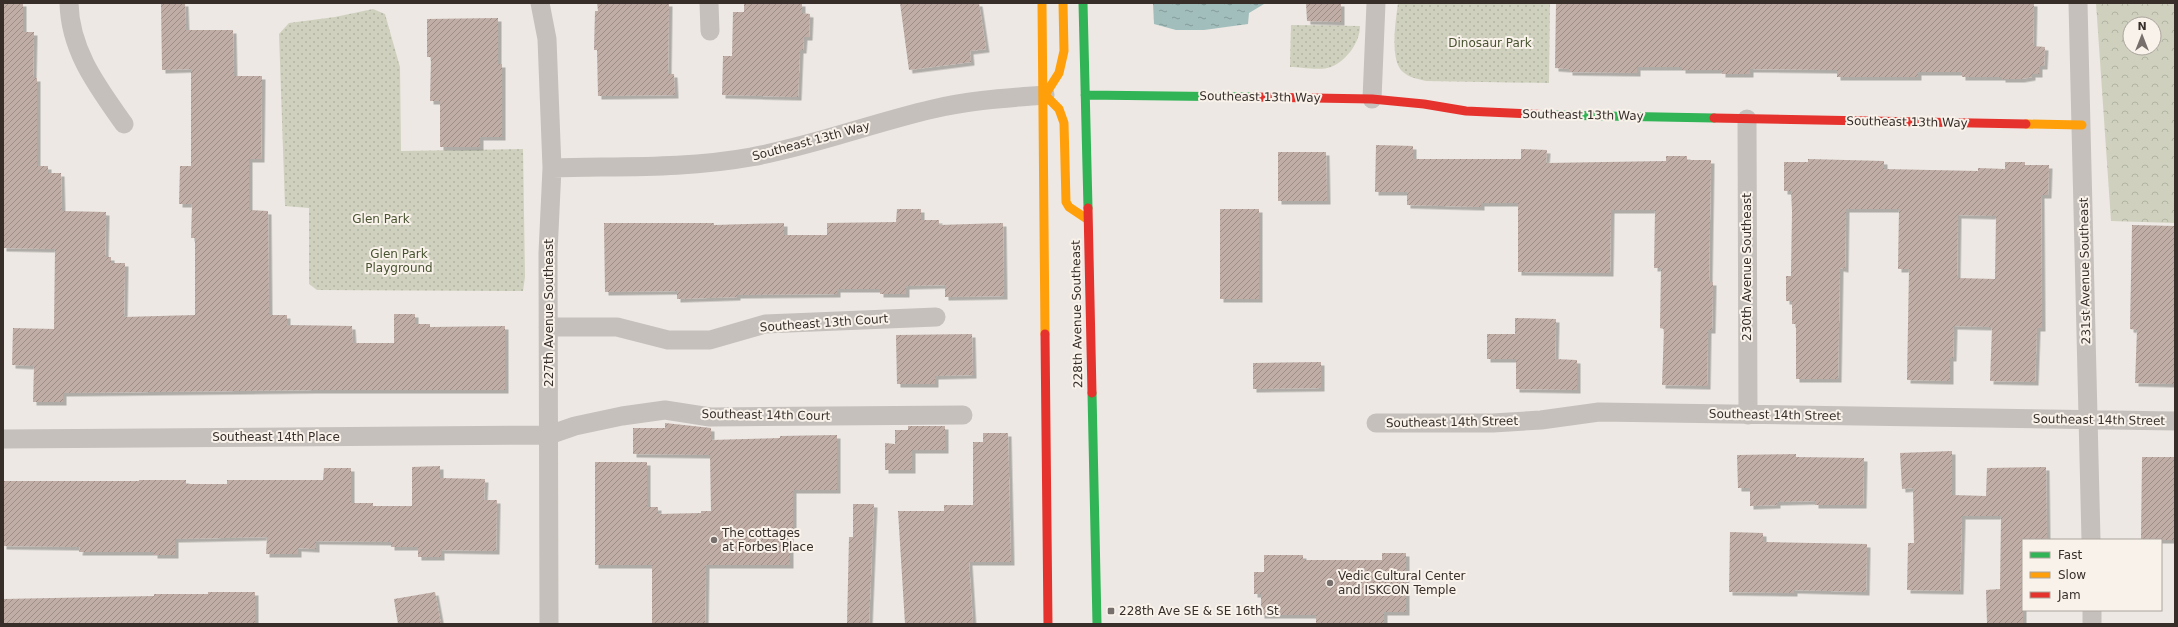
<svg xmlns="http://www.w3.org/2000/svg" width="2178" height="627" font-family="'DejaVu Sans',sans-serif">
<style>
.grass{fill:url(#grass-dots)}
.forest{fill:url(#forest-crowns);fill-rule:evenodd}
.water{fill:url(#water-ripples)}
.building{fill:url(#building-hatch);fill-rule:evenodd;filter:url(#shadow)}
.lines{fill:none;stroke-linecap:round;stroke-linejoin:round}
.street{stroke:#c6c0bc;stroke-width:19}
.fast{stroke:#30b455;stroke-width:9}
.slow{stroke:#ff9f0a;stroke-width:9}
.jam{stroke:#e5322d;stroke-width:9}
.poi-dot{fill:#776f6b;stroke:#f9f2eb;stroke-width:1.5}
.labels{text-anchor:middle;stroke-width:4;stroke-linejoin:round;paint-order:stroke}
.park-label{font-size:12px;fill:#485330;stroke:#f9f2eb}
.street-label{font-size:12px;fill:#372e2a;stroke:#f9f2eb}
.poi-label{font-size:12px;fill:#372e2a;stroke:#f9f2eb;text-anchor:start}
</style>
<defs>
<pattern id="grass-dots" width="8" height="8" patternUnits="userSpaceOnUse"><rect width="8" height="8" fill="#cfd1be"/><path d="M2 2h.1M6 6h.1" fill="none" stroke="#b2b4a3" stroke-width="1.8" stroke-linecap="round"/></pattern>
<pattern id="forest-crowns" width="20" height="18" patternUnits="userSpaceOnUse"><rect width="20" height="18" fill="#cfd1be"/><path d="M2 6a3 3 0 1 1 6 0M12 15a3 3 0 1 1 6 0" fill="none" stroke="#b2b4a3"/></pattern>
<pattern id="water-ripples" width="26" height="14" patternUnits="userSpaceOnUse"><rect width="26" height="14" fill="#a1bebc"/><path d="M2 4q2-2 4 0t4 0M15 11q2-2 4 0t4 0" fill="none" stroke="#849b99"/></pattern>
<pattern id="building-hatch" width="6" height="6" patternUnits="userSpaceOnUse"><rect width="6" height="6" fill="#bfada6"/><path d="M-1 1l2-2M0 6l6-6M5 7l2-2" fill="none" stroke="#9c8d87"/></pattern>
<filter id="shadow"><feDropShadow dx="3.5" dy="3.5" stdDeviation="0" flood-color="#0004"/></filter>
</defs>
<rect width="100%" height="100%" fill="#ede8e3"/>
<path class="grass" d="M1398,3H1550L1549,83L1426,81C1418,79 1410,78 1403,72C1389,61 1396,19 1398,3Z
M373,9L385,14L400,67L401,151L523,149L525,277L523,291L317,290L309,284V208L285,206L279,34L289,23L335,17Z
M1291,25L1360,26C1360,43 1346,61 1331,67C1320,71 1302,67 1290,67Z"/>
<path class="forest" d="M2096,3H2175V223L2111,221ZM2130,24H2154V48H2130Z"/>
<path class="water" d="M1153,3H1264V4L1249,13L1248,24L1204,30H1176L1154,24Z"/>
<path class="building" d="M3,3H23V32H34L33,78H37V166H48V173H61L62,211L106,212L105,257H111V263H125L124,317L195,315V238H191L192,204H179L180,166H191V69L162,70L161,3H185L186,30H233L234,76H262L261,159H249V210L268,211L269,315H287V325L352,326L353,343H394V314H415V324H430V327L505,326V390H313L63,393V402H33L34,366L12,365L13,328L54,329L55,249L3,248Z
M597,3H669L668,74H674L675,95L598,96L597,50H594L595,11H598Z
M744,3H802V13L810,14L809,37H804L803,50H800L798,97L722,95L723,56H732L733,12H744Z
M900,3H979L986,49L970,51L971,62L909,70Z
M1306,3H1341V22L1307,21Z
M1556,3H2034L2033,46L2045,47L2044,66H2039V74H2032V77L2021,79H2002V77H1962V72H1918V77H1837V70L1750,69V74H1722V70H1682V67H1637V73L1569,72V69L1555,68Z
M498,18V64H502V137H480V147H440V101H430L431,57H427V19Z
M1376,145L1413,146V159H1521V149L1547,150L1546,163L1666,161V156H1687V160H1711L1709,282H1713L1712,330H1708L1707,386L1662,385L1664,329L1660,328L1661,268H1654L1655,210H1611L1610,273L1518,272V203H1481V207L1407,205V192H1375Z
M1278,152H1326L1327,201H1278Z
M1808,159L1884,161V169L1978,171V168L2005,169V162H2025V165H2049L2048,195H2041L2042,328H2037L2035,382L1990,381L1992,327L1954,326L1953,358H1950V381L1907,380L1909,269H1898L1899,209H1846L1845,269L1840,268L1838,379H1796V324H1792V301H1786V276H1791L1792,211L1791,191H1784V162H1808ZM1958,215L1996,216L1995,279L1957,278Z
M897,209H921V220H939V225L1003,223L1004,296L945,297V285L906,286V294H880V289H837V294L737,295V297L677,299V291L605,292L604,223H714V225L784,223V235H827V223L896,222Z
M1220,209H1259V299H1220Z
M2132,225L2175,226V384L2135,383L2137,330L2130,329Z
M1515,318L1556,319L1555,359L1577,360V390L1516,389V359H1487V334H1515Z
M972,334L973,375L935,376V384H897L896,335Z
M1321,362V388L1253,389V363Z
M665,423L711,428V440L780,438V436L837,435V490H793V531H790V565H706L705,624H652V565H595V462H647V507H658V514L701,513V511H711L710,455L633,454V428H665Z
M908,426H945V450H912V470H885V443L895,444V430H908Z
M983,433H1008L1011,562H969L973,624H905L898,511H944V505H973V442H983Z
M1952,451V495L1986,496L1987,468L2046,467L2047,540H2023V624H1987L1986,590L2000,589L2001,516H1962L1960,591L1907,590L1908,543H1914L1913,488L1902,489L1900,453Z
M1796,454V457L1864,458L1863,505H1815V501L1777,502V505L1750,506V488H1738L1737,455Z
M2142,457H2175V540H2141Z
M440,466V478L485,479L484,500H497L496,551L441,550V557H418V547H391V542L316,541V549L298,548V554H266L267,537L175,539V555H154V552H79L80,547L3,546V481H139V480H186V484H227V480H323L324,468H351V503H373V506H412V467Z
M853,504H874L869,624H847L849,537H853Z
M1730,532L1763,533V542L1867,544L1866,592L1794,590V593L1729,592Z
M1382,553H1406V612H1384V624H1316V615H1261V594H1254V572H1264V555H1303V560H1382Z
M208,592H255V624H3V599L154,596V594H208Z
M435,592L441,624H398L394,599Z"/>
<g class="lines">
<path class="street" d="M69,3C70,51 98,87 124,124
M540,3L547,39L552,168L548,253L549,624
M709,3L710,31
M2078,3L2091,540
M1372,99L1376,3
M1747,119L1748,415
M552,168C618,166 686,169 751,157C813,146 872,123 933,109C970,100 1007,98 1045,95
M548,327H617L668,340H710L765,324L936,317
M1376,423H1493L1541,420L1599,412L2175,421
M3,439L549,435L575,426L622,416L665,410L710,417L963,415
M2092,610V624"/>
<path class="fast" d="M1083,3L1088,208
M1085,95L1252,97
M1552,115L1714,118
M1092,393L1097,624"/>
<path class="slow" d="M1042,3L1045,334
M1063,3L1064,51L1059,73L1045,95L1059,109L1064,123L1066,202L1069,207L1087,219
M2026,124L2082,125"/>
<path class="jam" d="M1252,97L1372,99L1424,104L1466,111L1552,115
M1714,118L2026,124
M1088,208L1092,393
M1045,334L1048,624"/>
</g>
<g class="poi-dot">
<circle cx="714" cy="540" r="4"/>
<circle cx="1330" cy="583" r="4"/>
<rect x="1107" y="607" width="8" height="8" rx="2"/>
</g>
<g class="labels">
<g class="park-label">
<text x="1490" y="47">Dinosaur Park</text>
<text x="381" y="223">Glen Park</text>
<text x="399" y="258">Glen Park<tspan x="399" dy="14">Playground</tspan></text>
</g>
<g class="street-label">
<text transform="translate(1260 97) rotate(1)" y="4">Southeast 13th Way</text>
<text transform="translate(1583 115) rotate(1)" y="4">Southeast 13th Way</text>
<text transform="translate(1907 122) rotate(1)" y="4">Southeast 13th Way</text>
<text transform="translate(811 141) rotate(-15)" y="4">Southeast 13th Way</text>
<text transform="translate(1747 267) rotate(-90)" y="4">230th Avenue Southeast</text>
<text transform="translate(2085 271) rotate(-91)" y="4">231st Avenue Southeast</text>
<text transform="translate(549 313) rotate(-90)" y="4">227th Avenue Southeast</text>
<text transform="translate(1077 314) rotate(-91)" y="4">228th Avenue Southeast</text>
<text transform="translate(824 323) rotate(-4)" y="4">Southeast 13th Court</text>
<text transform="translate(766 415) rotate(1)" y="4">Southeast 14th Court</text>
<text transform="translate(1775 415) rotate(1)" y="4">Southeast 14th Street</text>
<text transform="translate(2099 420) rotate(1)" y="4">Southeast 14th Street</text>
<text transform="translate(1452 422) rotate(-1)" y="4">Southeast 14th Street</text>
<text x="276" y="441">Southeast 14th Place</text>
</g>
<g class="poi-label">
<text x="722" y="537">The cottages<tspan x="722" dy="14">at Forbes Place</tspan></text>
<text x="1338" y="580">Vedic Cultural Center<tspan x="1338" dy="14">and ISKCON Temple</tspan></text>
<text x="1119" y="615">228th Ave SE &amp; SE 16th St</text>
</g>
</g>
<rect width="2178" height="627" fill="none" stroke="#372e2a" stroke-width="8"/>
<rect x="2022" y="539" width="140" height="72" fill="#f9f2eb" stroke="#aba49e"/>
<rect x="2030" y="552" width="20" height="6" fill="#30b455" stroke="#aba49e"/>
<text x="2058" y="559" font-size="12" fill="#372e2a">Fast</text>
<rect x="2030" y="572" width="20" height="6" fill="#ff9f0a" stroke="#aba49e"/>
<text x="2058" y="579" font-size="12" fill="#372e2a">Slow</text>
<rect x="2030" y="592" width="20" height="6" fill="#e5322d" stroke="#aba49e"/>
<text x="2058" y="599" font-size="12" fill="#372e2a">Jam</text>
<g transform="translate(2142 36)"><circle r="19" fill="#f9f2eb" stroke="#aba49e"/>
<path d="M0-3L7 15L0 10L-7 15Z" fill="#776f6b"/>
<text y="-6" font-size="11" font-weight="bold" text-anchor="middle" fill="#372e2a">N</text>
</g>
</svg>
